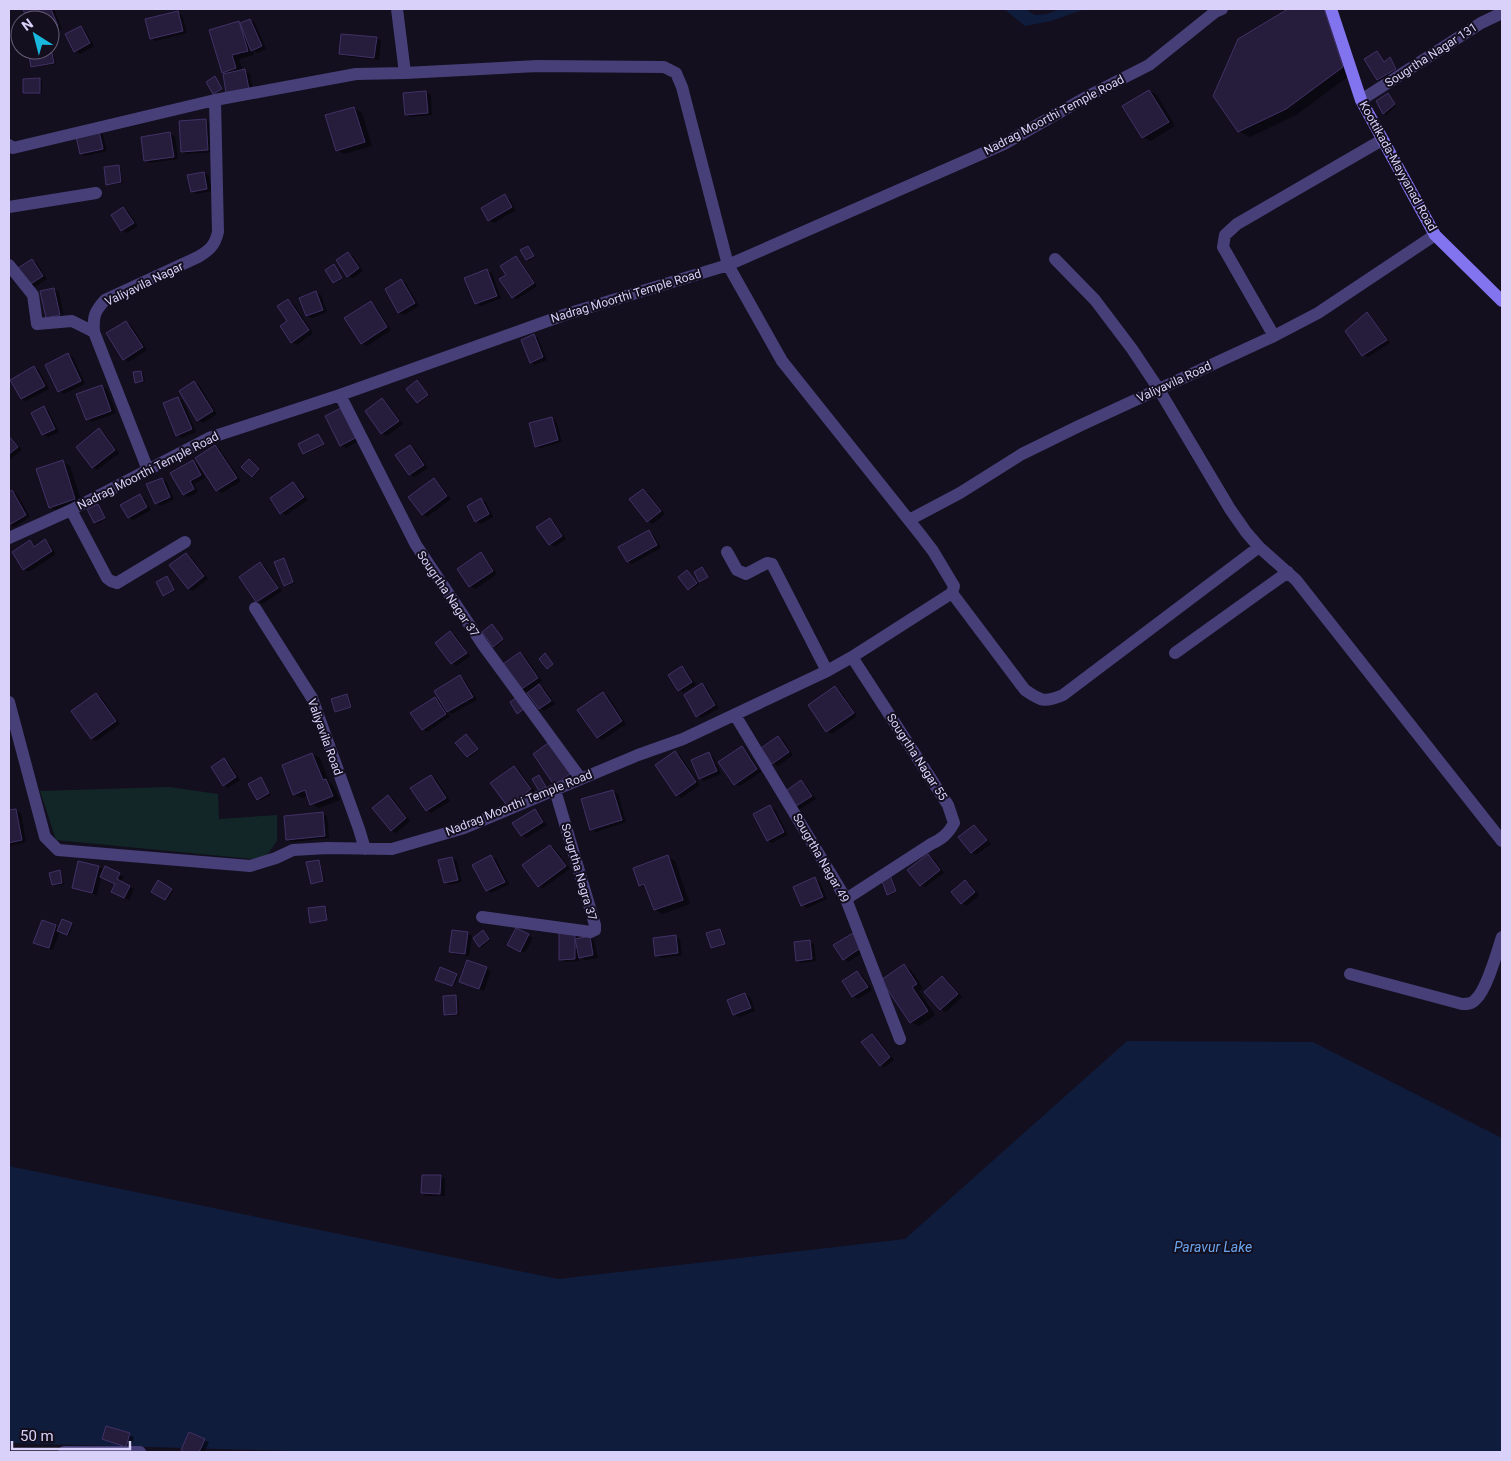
<svg xmlns="http://www.w3.org/2000/svg" width="1511" height="1461" font-family="Roboto,sans-serif">
<style>
.green{fill:#122627}
.water{fill:#101c3c}
.shadow{fill:#0007}
.building{fill:#261d3d;stroke:#413166}
.lines{fill:none;stroke-linecap:round;stroke-linejoin:round}
.minor{stroke:#473f78;stroke-width:12}
.secondary{stroke:#8273ef;stroke-width:12}
.labels{text-anchor:middle;stroke-width:4;stroke-linejoin:round;paint-order:stroke}
.street-label{font-size:12px;fill:#dad1fa;stroke:#130f1e}
.water-label{font-size:14px;font-style:italic;fill:#6aa4ee;stroke:#130f1e}
</style>
<rect width="100%" height="100%" fill="#130f1e"/>
<path class="green" d="M169,787L218,794L219,819L277,815V841L267,855L252,859L56,840L40,791Z"/>
<path class="water" d="M1004,9H1025L1035,15L1047,14L1060,9H1085L1051,21L1025,26Z
M1127,1041L1313,1042L1502,1138V1452H327L9,1443V1166L558,1279L905,1239Z"/>
<path class="shadow" d="M28,9H54L62,29L50,34V20H29L25,10Z
M1291,9H1332L1353,73L1296,115L1250,137L1239,131V40Z
M178,13L182,15L187,33L156,41L151,38Z
M250,20L255,23L266,49L257,53L253,50L254,55L239,59L243,71H245L250,74L253,91L223,72L239,22L242,24Z
M81,27L85,30L94,46L80,54L75,51Z
M376,38L381,41L379,60L345,56L340,54Z
M52,54L54,55L56,64L34,67L32,66Z
M1390,59L1398,70L1380,81L1378,79L1384,63Z
M215,78L223,90L215,94L213,93Z
M40,80L42,81V93H24Z
M1149,91L1157,95L1175,126L1151,141L1143,137Z
M426,92L431,95L432,115L411,117L406,114Z
M1388,94L1396,106L1386,115L1378,102Z
M354,108L362,113L372,146L344,154L337,150Z
M206,120L210,123L212,152L187,154L182,152Z
M98,132L103,135L107,151L85,156L81,154Z
M170,134L175,136L178,159L150,163L145,160Z
M119,166L120,168L123,183L109,185L107,184Z
M204,173L209,176L212,191L196,194L192,191Z
M505,196L510,199L516,210L494,223L489,220Z
M123,208L128,211L138,226L127,233L122,230Z
M528,247L535,257L529,261L527,259Z
M348,254L353,256L363,271L353,278L348,276Z
M516,257L520,260L537,286L517,299L512,297L508,276Z
M32,260L37,263L47,279L35,287L30,284Z
M334,266L343,279L336,283L334,282Z
M487,271L492,273L501,298L481,306L476,304Z
M401,281L406,283L419,306L404,315L399,312Z
M54,289L59,292L64,317L51,320Z
M316,293L321,295L327,312L312,318L307,316Z
M288,301L293,303L313,333L297,345L292,342Z
M371,303L375,305L391,330L367,346L362,343Z
M1367,314L1371,317L1390,343L1368,357L1363,355Z
M126,322L131,325L147,350L129,362L124,359Z
M534,336L538,338L547,360L535,365L531,362Z
M68,355L73,357L85,384L64,394L59,391Z
M34,367L39,370L49,389L26,401L22,399Z
M141,372L143,373L145,382L138,383L136,382Z
M194,383L199,385L217,414L203,423L198,420Z
M419,383L429,396L419,403L417,402Z
M102,386L107,389L116,413L92,422L87,419Z
M178,398L183,401L196,432L182,438L177,435Z
M382,400L387,403L403,424L387,436L382,433Z
M44,408L48,410L59,432L48,437L43,434L33,413Z
M326,417L362,439L346,448L341,445Z
M552,418L556,421L562,442L541,448L536,446Z
M99,430L104,433L119,453L97,470L93,467Z
M9,435L22,450L9,460Z
M318,435L325,445L306,454L304,453Z
M215,446L220,449L241,481L222,493L217,490L197,459Z
M410,446L415,449L428,468L414,477L410,474Z
M193,461L197,464L205,478L194,484L198,492L189,497L184,494Z
M63,462L70,466L82,503L57,511L50,507Z
M251,462L260,470L254,477L252,476Z
M162,479L167,482L174,500L160,506L156,503Z
M434,480L438,482L451,499L427,517L422,514Z
M293,483L298,486L308,500L286,515L281,513Z
M643,490L648,493L665,514L653,524L648,521L631,500Z
M12,492L17,494L30,517L14,527L9,523V494Z
M140,496L144,498L151,510L133,520L129,517Z
M481,500L486,502L493,517L481,524L476,521Z
M97,506L106,519L97,524L95,523L89,510Z
M550,519L554,522L566,539L555,547L550,544Z
M649,532L653,534L661,548L632,564L628,561Z
M45,541L50,544L56,554L29,572L24,569L30,542L36,547Z
M186,554L191,557L208,579L193,591L188,588Z
M481,554L485,557L497,574L475,589L470,586Z
M284,559L285,560L294,583L287,586L285,585Z
M260,564L265,566L278,586L258,600V602L241,577Z
M687,571L699,584L691,590L689,589Z
M167,578L175,591L165,596L164,595Z
M280,588L282,591L262,604L259,602Z
M494,627L504,640L496,647L494,646Z
M450,633L455,635L470,656L457,666L452,663L437,643Z
M520,653L525,656L542,681L537,684L544,688L555,704L544,711L539,708L527,691L526,692L521,689Z
M682,668L686,670L696,685L684,692L679,690Z
M460,677L465,680L477,700L452,714L446,711L450,716L427,732L423,729L435,698L442,702Z
M702,685L707,688L719,708L702,718L697,716Z
M835,688L840,690L857,716L832,734L827,731Z
M603,693L608,696L626,724L602,740L598,737Z
M96,695L101,697L120,724L96,741L91,738Z
M347,695L349,696L352,707L338,712L336,711Z
M466,736L479,750L470,757L468,756Z
M778,737L783,740L793,755L778,766L773,763L762,748Z
M548,745L574,777L560,787Z
M742,748L746,750L761,772L740,786L735,784Z
M675,753L680,755L700,785L681,798L677,795Z
M312,754L320,758L329,782L333,785L340,800L319,808L311,804L308,796L302,798L294,794Z
M709,754L714,757L721,774L704,781L700,778Z
M224,760L229,763L240,780L228,788L224,785Z
M514,768L519,770L535,792L514,809Z
M431,776L436,779L450,801L431,813L427,810Z
M261,779L271,795L260,800L258,799Z
M802,782L806,785L816,799L798,810L794,807Z
M613,791L618,794L626,822L596,832L591,829Z
M388,797L393,799L410,821L396,833L391,830Z
M770,807L775,809L788,835L772,843L767,840Z
M16,810L21,813L26,842L9,846V811Z
M535,810L539,813L547,825L526,838L522,835Z
M323,814L327,816L329,838L292,842L287,839Z
M974,826L979,829L991,844L976,855L972,852Z
M551,846L555,849L570,869L543,888L538,886Z
M491,856L496,859L509,884L491,893L487,890Z
M928,856L933,858L944,873L925,887L920,885Z
M667,857L675,861L690,904L662,914L655,909L648,889L640,885Z
M452,858L457,861L462,882L450,885L445,883Z
M318,861L320,862L325,881L314,884L312,883Z
M98,867L105,870L106,868L124,877L121,882L134,889L129,900L113,892L117,884L101,876L97,895L78,890L73,888Z
M59,872L61,873L64,884L55,886L53,884Z
M890,876L892,877L897,892L890,895L888,894Z
M815,879L820,882L827,899L807,908L802,905Z
M965,881L970,884L979,895L967,906L962,903L952,892Z
M158,882L173,891L167,900L152,892Z
M325,907L327,908L328,919L311,921Z
M42,921L60,928L71,924L73,925L69,935L60,931L53,950L35,943Z
M516,929L533,938L525,953L508,944Z
M720,930L722,931L726,945L714,948L712,947Z
M467,933L472,936L469,956L455,954L450,951Z
M485,933L490,940L482,947L480,946Z
M560,933L579,935V940L589,938L594,940L598,958L585,960L579,957V961L565,962L560,959Z
M676,937L680,939L682,955L661,958L657,955Z
M858,937L866,950L849,962L844,959Z
M810,942L814,944L816,961L801,963L797,960Z
M467,961L491,971L484,991L465,984Z
M904,966L911,970L923,988L919,991L935,1015L919,1026L911,1022Z
M857,973L862,975L872,990L858,999L853,996L843,982Z
M456,975L458,976L454,986L438,980Z
M942,977L947,980L962,997L946,1012L941,1009L926,992Z
M745,994L750,997L755,1011L739,1017L734,1014Z
M456,997L458,998L459,1015L447,1016L445,1014Z
M873,1035L877,1038L894,1060L885,1067L880,1065Z
M441,1176L445,1179V1196H427L422,1193Z
M106,1427L134,1437L131,1448L103,1438Z
M204,1440L209,1442L205,1452H187L183,1450Z"/>
<path class="building" d="M23,9H51L58,26L50,30V20H27Z
M1288,9H1324L1343,67L1286,109L1238,132L1213,96L1238,39Z
M178,11L183,31L150,39L145,19Z
M250,19L262,46L251,51L240,23Z
M239,21L248,51L232,55L236,68L222,73L209,30Z
M81,26L90,43L74,52L65,34Z
M341,34L377,37L374,58L339,54Z
M1377,51L1384,62L1390,57L1396,69L1377,80L1364,59Z
M52,53L54,63L31,67L29,56Z
M245,69L249,89L226,93L223,74Z
M215,76L222,89L213,94L206,82Z
M40,78V93H23V79Z
M1149,90L1169,122L1142,138L1122,106Z
M426,91L428,113L405,115L403,93Z
M1388,93L1395,104L1383,114L1376,101Z
M354,107L365,142L336,151L325,115Z
M206,119L208,150L181,152L179,121Z
M99,131L103,149L80,154L76,137Z
M170,132L174,157L144,161L141,137Z
M119,165L121,182L106,185L104,167Z
M204,172L207,189L191,192L187,175Z
M505,194L512,207L488,221L481,208Z
M123,207L134,223L121,231L111,215Z
M528,246L534,256L526,260L520,250Z
M348,252L359,268L347,277L336,260Z
M516,256L534,283L512,298L499,279L506,275L500,266Z
M32,259L43,276L29,285L18,268Z
M334,264L342,278L333,283L325,270Z
M487,269L497,296L475,304L464,278Z
M401,279L415,303L398,313L385,289Z
M54,288L60,315L46,318L40,291Z
M316,291L323,310L306,316L299,298Z
M288,299L309,330L291,343L280,326L287,321L277,306Z
M371,301L387,327L361,344L344,318Z
M1367,312L1387,340L1362,356L1345,331Z
M126,321L143,347L123,360L106,333Z
M534,334L543,357L530,363L521,340Z
M68,353L81,381L58,392L45,365Z
M34,366L45,386L21,399L10,380Z
M141,371L143,381L135,383L133,372Z
M417,380L428,395L417,403L406,389Z
M194,381L213,411L197,421L179,391Z
M102,385L111,411L86,420L76,394Z
M178,397L192,429L176,436L163,403Z
M382,398L399,421L381,434L365,411Z
M44,406L55,429L42,435L31,413Z
M343,407L359,436L340,446L325,416Z
M552,417L558,440L535,447L529,423Z
M99,428L115,450L92,468L76,447Z
M318,434L324,444L303,454L298,444Z
M9,436L18,447L9,454Z
M215,445L237,478L216,491L195,458Z
M410,445L424,465L409,475L395,455Z
M249,459L259,469L252,477L241,467Z
M63,460L75,499L49,508L36,469Z
M193,460L201,475L190,481L194,489L183,495L170,473Z
M162,478L170,497L155,504L146,484Z
M434,478L447,496L422,515L408,497Z
M293,482L304,497L280,514L270,498Z
M643,489L661,511L647,522L629,499Z
M12,490L26,515L9,525V492Z
M140,494L147,507L128,518L120,505Z
M481,498L489,514L475,522L467,506Z
M98,504L105,518L94,523L87,509Z
M550,518L562,536L549,545L536,527Z
M649,530L657,545L627,562L618,547Z
M45,539L52,551L23,570L12,552L30,540L34,547Z
M481,552L493,571L469,587L457,569Z
M186,553L204,576L188,589L169,565Z
M284,558L293,582L284,586L274,562Z
M260,562L278,588L256,602L239,577Z
M702,567L708,577L699,582L694,572Z
M687,570L697,583L688,590L678,577Z
M167,576L174,590L163,596L156,582Z
M492,624L503,639L493,647L482,632Z
M450,631L467,653L451,664L435,643Z
M520,652L538,678L520,690L503,664Z
M545,653L553,664L547,669L539,659Z
M682,666L692,682L678,691L668,675Z
M460,675L473,697L447,712L434,691Z
M702,683L715,705L696,717L684,695Z
M539,684L551,701L539,709L527,693Z
M835,686L854,713L826,732L808,705Z
M603,692L622,721L597,738L577,710Z
M96,693L116,721L91,739L71,711Z
M347,694L351,707L335,712L331,699Z
M435,697L446,714L422,730L410,713Z
M517,697L525,708L517,714L510,702Z
M466,734L478,749L467,757L455,743Z
M778,736L789,752L772,764L761,748Z
M548,743L570,774L554,785L533,754Z
M742,746L757,769L734,785L718,762Z
M675,751L696,782L676,796L655,765Z
M709,752L717,771L699,779L691,760Z
M312,753L323,780L326,779L333,796L310,805L305,790L293,795L282,765Z
M224,758L236,777L223,786L211,767Z
M514,766L531,789L508,807L490,783Z
M431,775L446,798L426,811L410,788Z
M539,775L546,787L539,791L532,779Z
M261,777L269,793L257,800L248,784Z
M801,780L812,796L793,808L783,793Z
M613,790L622,820L590,830L581,799Z
M388,795L406,818L391,831L372,808Z
M770,805L784,832L767,841L753,814Z
M16,809L22,840L9,843V810Z
M535,809L543,822L521,836L512,823Z
M323,812L325,836L286,840L284,816Z
M974,825L987,840L971,853L958,837Z
M550,845L566,866L538,887L522,865Z
M928,854L940,870L920,886L907,870Z
M491,855L505,882L486,891L472,865Z
M668,855L683,900L654,910L644,884L639,886L633,868Z
M452,857L458,880L444,883L438,860Z
M319,860L323,881L311,884L306,862Z
M78,861L99,866L92,893L72,888Z
M105,866L120,873L117,879L130,886L124,898L111,892L115,884L100,877Z
M60,870L62,883L52,885L49,873Z
M890,875L896,891L887,895L881,878Z
M815,877L823,897L801,906L793,887Z
M158,880L172,889L165,900L151,892Z
M965,880L975,892L961,904L951,892Z
M325,906L327,920L310,923L308,908Z
M62,919L72,923L67,935L57,931Z
M42,920L56,925L49,948L33,943Z
M516,928L529,934L520,952L507,945Z
M720,929L725,944L711,948L706,933Z
M452,930L468,932L465,954L449,952Z
M483,930L489,939L479,947L473,938Z
M559,931H575V959L559,960Z
M853,933L862,947L843,960L833,945Z
M676,935L678,953L655,956L653,938Z
M590,936L593,955L579,958L575,939Z
M810,940L812,959L796,961L794,942Z
M467,960L487,967L479,989L459,982Z
M904,964L917,984L912,987L928,1011L910,1023L881,980Z
M440,967L457,974L452,986L435,980Z
M857,971L868,987L852,997L842,981Z
M942,976L958,994L940,1010L924,992Z
M745,993L751,1008L733,1015L727,1000Z
M456,995L457,1014L444,1015L443,996Z
M872,1034L890,1057L880,1066L861,1042Z
M422,1175H441L440,1194L421,1193Z
M106,1426L130,1433L126,1447L102,1439Z
M189,1432L205,1439L199,1452H185L181,1450Z"/>
<g class="lines">
<path class="minor" d="M397,9L405,73
M1361,100L1481,23L1502,13
M9,145L13,148L215,100L356,74L405,73L538,66L664,67L676,73L682,87L728,265L782,361L920,534L933,551L954,586L952,593L852,657L827,671L683,739L638,755L464,828L392,849L327,848L293,850L276,858L250,866L58,850L45,837L9,702
M9,207L96,193
M1055,259L1095,300L1132,349L1158,388L1230,509L1246,532L1259,547L1296,580L1502,841
M9,265L33,295L37,324L72,321L94,332
M1274,336L1223,247L1225,235L1237,224L1382,140
M340,395L416,545L483,645L581,779
M148,470L94,332C93,317 94,312 105,300L198,257C210,250 215,245 218,232L215,100
M71,510L107,578L111,581L117,583L185,542
M909,520L960,493L1022,454L1079,426L1274,336L1318,313L1435,235
M9,538L71,510L209,438L340,395L567,314L728,265L1004,144L1090,95L1149,65L1215,12L1222,9
M727,552L737,570L746,574L767,563L772,564L827,671
M952,593L1025,690C1041,701 1044,703 1063,695L1259,547
M255,608L312,698L359,829L365,849
M1175,653L1288,572
M735,715L846,899L900,1039
M846,899L931,844C942,839 948,834 954,823L948,805L852,657
M482,917L591,932L595,930V925L555,790
M1350,974L1462,1004C1468,1004 1472,1004 1476,999C1487,989 1497,952 1502,937
M64,1452H140"/>
<path class="secondary" d="M1331,9L1361,100L1435,235L1502,301"/>
</g>
<g class="labels">
<g class="street-label">
<text transform="translate(1431 55) rotate(-33)" y="4">Sougrtha Nagar 131</text>
<text transform="translate(1054 115) rotate(-28)" y="4">Nadrag Moorthi Temple Road</text>
<text transform="translate(1398 166) rotate(61)" y="4">Koottikada-Mayyanad Road</text>
<text transform="translate(144 284) rotate(-26)" y="4">Valiyavila Nagar</text>
<text transform="translate(626 296) rotate(-17)" y="4">Nadrag Moorthi Temple Road</text>
<text transform="translate(1174 382) rotate(-25)" y="4">Valiyavila Road</text>
<text transform="translate(148 471) rotate(-27)" y="4">Nadrag Moorthi Temple Road</text>
<text transform="translate(448 594) rotate(56)" y="4">Sougrtha Nagar 37</text>
<text transform="translate(325 737) rotate(70)" y="4">Valiyavila Road</text>
<text transform="translate(917 757) rotate(57)" y="4">Sougrtha Nagar 55</text>
<text transform="translate(519 803) rotate(-22)" y="4">Nadrag Moorthi Temple Road</text>
<text transform="translate(821 858) rotate(60)" y="4">Sougrtha Nagar 49</text>
<text transform="translate(579 872) rotate(74)" y="4">Sougrtha Nagra 37</text>
</g>
<g class="water-label">
<text x="1213" y="1252">Paravur Lake</text>
</g>
</g>
<rect width="1511" height="1461" fill="none" stroke="#dad1fa" stroke-width="20"/>
<g transform="translate(35 35) rotate(324)"><circle r="24" fill="#130f1e" stroke="#635d76"/>
<path d="M0-4L9 19L0 12L-9 19Z" fill="#19b7de"/>
<text y="-8" font-size="14" font-weight="bold" text-anchor="middle" fill="#dad1fa">N</text>
</g>
<path d="M12 1441v8h118v-8" fill="none" stroke="#dad1fa" stroke-width="2.5"/>
<text x="20" y="1441" font-size="15" fill="#dad1fa" stroke="#130f1e" stroke-width="4" paint-order="stroke">50 m</text>
</svg>
